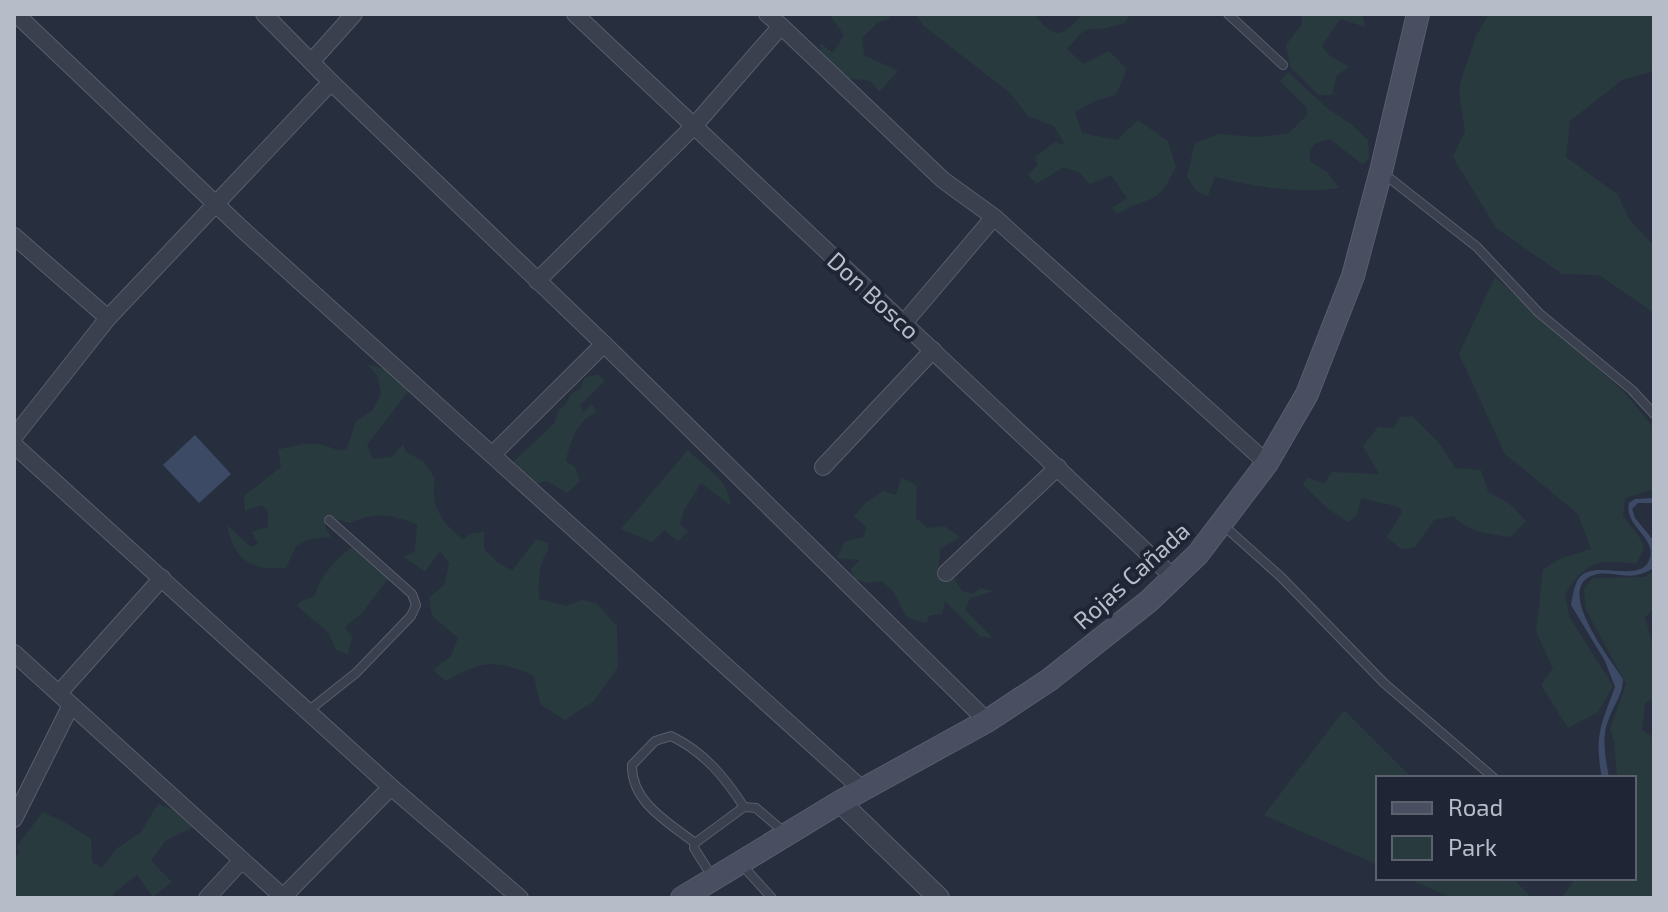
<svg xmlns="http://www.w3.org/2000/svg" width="1668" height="912" font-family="'Exo 2',sans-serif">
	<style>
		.green { fill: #293a3f }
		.water { fill: #3d4a66 }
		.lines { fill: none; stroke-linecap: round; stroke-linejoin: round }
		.service-casing { stroke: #595e6c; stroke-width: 10 }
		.minor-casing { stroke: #595e6c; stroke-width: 18 }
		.tertiary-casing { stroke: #595e6c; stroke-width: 22 }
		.secondary-casing { stroke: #595e6c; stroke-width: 24 }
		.service { stroke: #3b404f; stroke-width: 8 }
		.minor { stroke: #3b404f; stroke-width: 16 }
		.tertiary { stroke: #3b404f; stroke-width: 20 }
		.secondary { stroke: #494f61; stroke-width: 22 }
		.labels { text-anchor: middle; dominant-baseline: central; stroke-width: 8; stroke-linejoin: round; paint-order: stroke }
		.street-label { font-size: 24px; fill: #b7bcc9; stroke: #1f2534 }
	</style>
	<rect width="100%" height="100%" fill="#272e3e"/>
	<g class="green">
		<polygon points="829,14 890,14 889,19 877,23 862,38 864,55 898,71 879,92 871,81 848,78 821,58 820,43 833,53 844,35"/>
		<path d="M915,14h119c20,25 27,25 49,0h47l-5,9 -19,5 -22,2 -17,19 16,15 26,-13 18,18 -11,26 -21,6 -20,11 7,21 35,7 21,-20 30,21 8,26c-20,42 -26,27 -59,47l-5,-6 15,-10 -16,-23 -21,9 -10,-11 -16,-6 -28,17 -8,-10 10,-9 -3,-8 20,-15 10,3 -11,-19 -26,-10 -18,-23 -86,-67z"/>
		<polygon points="1302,14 1362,14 1365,27 1340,19 1322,46 1329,55 1349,67 1337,75 1332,95 1319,95 1290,67 1286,45 1302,24"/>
		<polygon points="1489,14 1654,14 1654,71 1622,80 1570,121 1566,157 1617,194 1630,220 1654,246 1654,313 1599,275 1562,274 1496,228 1453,157 1465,131 1459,92 1461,80 1476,36"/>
		<path d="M1288,72l39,36 24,16 17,16 1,18 -6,7 -33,-26 -14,4 -6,6v12l17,11 12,16c-40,6 -84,-1 -124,-11l-7,19 -13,-6 -8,-14 8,-33 23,-9 39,3 32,-4 18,-18v-7l-27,-27z"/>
		<path d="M1495,277l128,114 31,37v61l-29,9 -2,18 17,22 4,11 -8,15c-40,-5 -48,-4 -71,30l4,22 44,70 -15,26 -30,16 -27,-43 12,-17 -17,-36 7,-63 19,-11 29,-9 -13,-35 -73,-60 -46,-100z"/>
		<path d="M367,364l22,6 19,22 -41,53 6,14 19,-2 11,-13 3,8 17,9 12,17c-5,29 7,44 28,62l7,-6 14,-2v17l13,13 15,9 24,-32 12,4v8c-11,13 -9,33 -9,48l28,7 14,-6 15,3 21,23 1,41 -24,34 -29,19 -25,-16 -6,-28c-37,-17 -53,-16 -88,5l-13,-11 18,-14 7,-18 -26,-22 -3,-18 16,-14 4,-21 -9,-12 -15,21 -21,-15 11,-6 2,-27c-29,-10 -39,-12 -68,-1l-24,-8v12l6,10 -21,2 -14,7 -10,22c-36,3 -52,-9 -59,-43l24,22 7,-3 -6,-12 16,-5v-15l-6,-7 -17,6 -1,-15 37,-29 -3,-18c17,-2 27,-8 44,-4 10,2 15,7 25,4l9,-28 17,-11 8,-17 -3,-16z"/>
		<path d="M598,374l7,7 -25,24 3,8 9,-9 5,8c-21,9 -26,28 -31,49l9,6 5,14 -13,12 -20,-12 -17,4 -21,-13 4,-10 41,-38 4,-13 8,-7 4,-9 11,-7 3,-10z"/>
		<path d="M1412,416l27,27 16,25 26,2 7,22 21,11 17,18 -15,16c-22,-3 -42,-4 -57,-21l-20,4 -19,27 -14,2 -14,-12 15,-25 -3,-5 -38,-9 -4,17 -9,7 -21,-14 -24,-23 4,-8 17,7 8,-12 47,2 -16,-28 15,-19 16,1 6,-11z"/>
		<path d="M688,450c19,21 38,24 43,56l-30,-23 -17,27 -4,14 8,7 -10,10 -14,-11 -12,12 -31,-13z"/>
		<polygon points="901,477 917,486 916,518 927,528 944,526 960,537 940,549 938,573 947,577 950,573 962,591 973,594 980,588 994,591 970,598 965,610 994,639 980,636 945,601 942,614 928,616 927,623 907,618 893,591 882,581 867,583 854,579 851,569 860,560 837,558 845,541 864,537 866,527 854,516 867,502 883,491 896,495"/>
		<path d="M352,547l36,32 -26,34 -17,14 7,10 -4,17 -12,-4 -8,-18 -31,-26 2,-4 16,-6c5,-20 21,-37 37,-49z"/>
		<polygon points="1654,570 1654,608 1645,617 1654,649 1654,698 1645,703 1642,730 1654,738 1654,898 1562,898 1576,878 1634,878 1634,778 1617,778 1614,742 1610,729 1626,684 1586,610 1584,589 1593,578 1645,577"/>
		<polygon points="1344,710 1412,778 1378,778 1378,865 1264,815"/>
		<polygon points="158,804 185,814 198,825 165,841 151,861 172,882 153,897 137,875 114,893 112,898 14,898 14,859 19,853 17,846 43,812 68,824 91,839 92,862 102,868 116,849 141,832"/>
		<polygon points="1407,878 1512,878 1532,898 1452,898"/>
	</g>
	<g class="water">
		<polygon points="195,435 231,474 199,503 163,465"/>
		<path d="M1654,498v5h-16l-6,6 3,9 19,23 -2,28c-26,15 -40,-1 -61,7 -35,15 20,84 32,103 0,16 -10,27 -15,42 -7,17 -2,39 1,57h-7c-8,-42 -1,-53 13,-91l-10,-26 -34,-56c1,-7 3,-17 6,-24 14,-26 64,6 73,-23 6,-21 -26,-32 -21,-55l6,-4z"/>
	</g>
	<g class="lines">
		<defs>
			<g id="service">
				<polyline points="1228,14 1283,65"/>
				<polyline points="1383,173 1477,247 1539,313 1632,390 1654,414"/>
				<polyline points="1223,525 1281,577 1384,683 1494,778"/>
				<polyline points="308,711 356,673 411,616 416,605 412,594 329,520"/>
				<path d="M695,843c-27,-21 -64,-41 -63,-78l23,-24 16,-5c33,16 53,40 73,71"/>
				<polyline points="740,863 772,898"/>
				<polyline points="713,878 694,848 695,843 744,807 756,808 784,832"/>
			</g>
			<g id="minor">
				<polyline points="16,14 242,229 863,790"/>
				<polyline points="264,14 331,82 604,344 987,721"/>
				<polyline points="575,14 1173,577"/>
				<polyline points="767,14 781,26"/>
				<polyline points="312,61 354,14"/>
				<polyline points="14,236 108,318"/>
				<polyline points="537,281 694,126 781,26 943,180 994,217 1267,463"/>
				<polyline points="904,323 994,217"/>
				<polyline points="14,437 108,318 331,82"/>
				<polyline points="14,445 391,787 520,898"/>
				<polyline points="493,454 604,344"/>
				<polyline points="823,467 933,350"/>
				<polyline points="946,573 1058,467"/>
				<polyline points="14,653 284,898"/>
				<polyline points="59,693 162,578"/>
				<polyline points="14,819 71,705"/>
				<polyline points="283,897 391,787"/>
				<polyline points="207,898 242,860"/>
			</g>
			<polyline id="tertiary" points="840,802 939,898"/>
			<polyline id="secondary" points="682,898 840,802 987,721 1049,680 1149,601 1198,554 1267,463 1307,394 1353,276 1381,171 1418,14"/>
		</defs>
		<use href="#service" class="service-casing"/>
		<use href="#minor" class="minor-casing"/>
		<use href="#tertiary" class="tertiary-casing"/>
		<use href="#secondary" class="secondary-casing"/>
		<use href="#service" class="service"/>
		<use href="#minor" class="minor"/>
		<use href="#tertiary" class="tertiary"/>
		<use href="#secondary" class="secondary"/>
	</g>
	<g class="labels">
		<g class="street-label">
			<text transform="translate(874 295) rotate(43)">Don Bosco</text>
			<text transform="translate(1131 575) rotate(-42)">Rojas Cañada</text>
		</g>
	</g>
	<rect width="1668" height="912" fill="none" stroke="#b7bcc9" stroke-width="32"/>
	<rect x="1376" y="776" width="260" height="104" fill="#1f2534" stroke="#5c6170" stroke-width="2"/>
	<rect x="1392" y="802" width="40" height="12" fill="#494f61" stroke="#5c6170" stroke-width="2"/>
	<text x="1448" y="816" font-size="24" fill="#b7bcc9">Road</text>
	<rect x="1392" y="836" width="40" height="24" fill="#293a3f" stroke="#5c6170" stroke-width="2"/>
	<text x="1448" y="856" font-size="24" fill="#b7bcc9">Park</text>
</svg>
